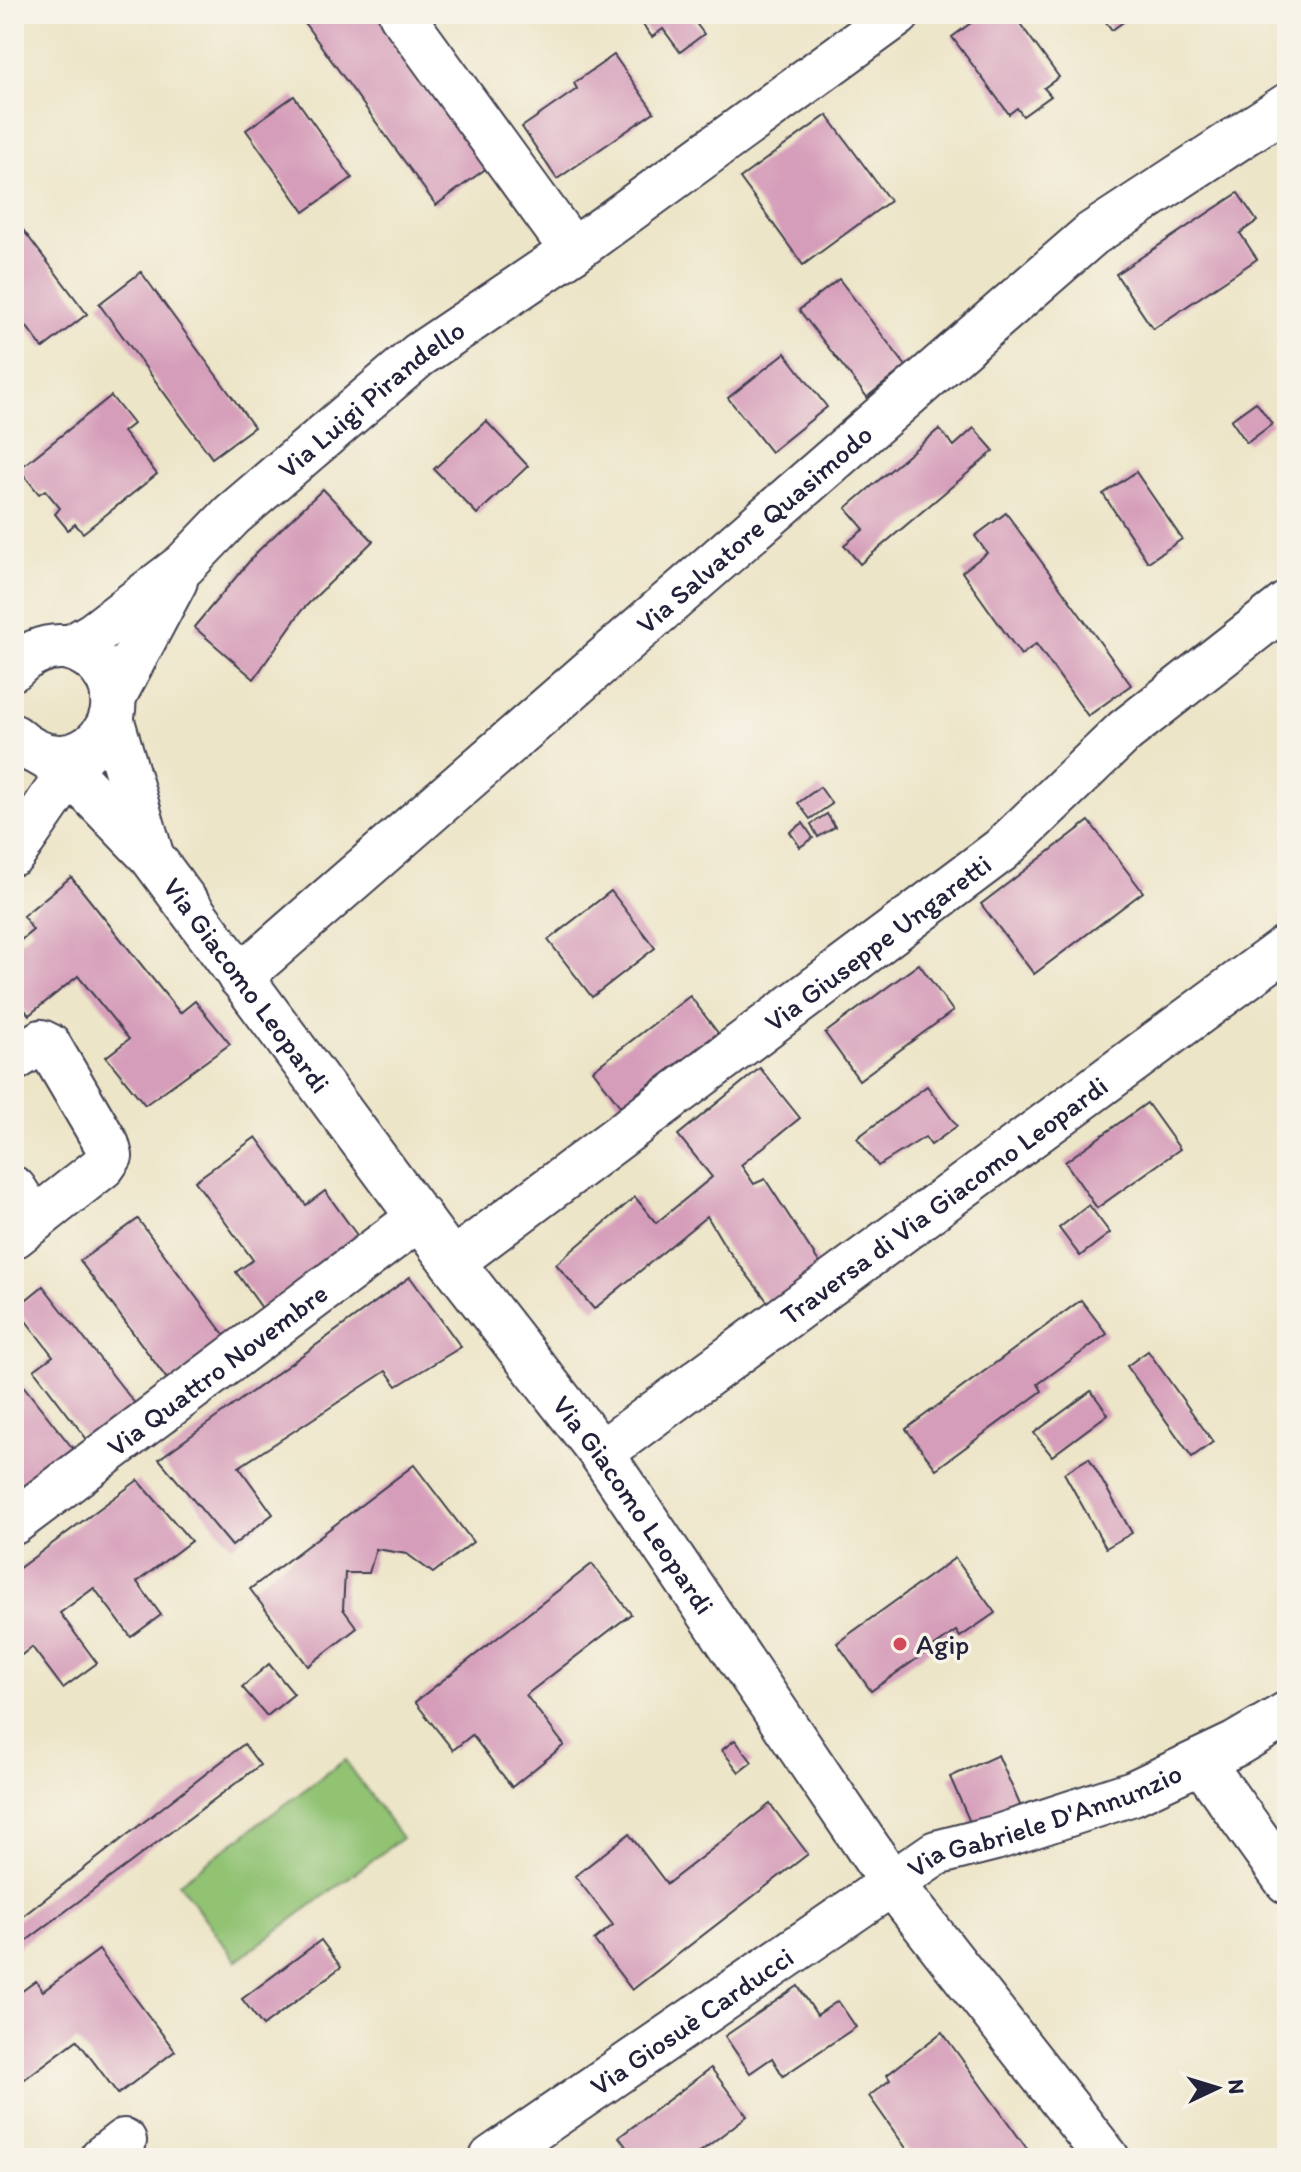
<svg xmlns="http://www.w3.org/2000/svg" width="1301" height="2172" font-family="Itim,sans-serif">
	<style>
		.green { fill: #91c373; stroke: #5a7257; stroke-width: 2 }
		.building { fill: #d59db9 }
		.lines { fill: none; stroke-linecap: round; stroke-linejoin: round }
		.minor-casing { stroke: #403f50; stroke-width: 48 }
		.minor { stroke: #fff; stroke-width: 44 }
		.poi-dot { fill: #d1495b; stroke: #f7f3e8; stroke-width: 3 }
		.labels { text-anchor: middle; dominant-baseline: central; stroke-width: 7; stroke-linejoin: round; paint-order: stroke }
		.street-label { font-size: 28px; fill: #22223b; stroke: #f7f3e8 }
		.poi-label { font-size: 28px; fill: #22223b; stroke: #f7f3e8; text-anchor: start }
	</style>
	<rect width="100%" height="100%" fill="#f7f3e8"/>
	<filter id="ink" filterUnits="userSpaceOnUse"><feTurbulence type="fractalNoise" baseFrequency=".0125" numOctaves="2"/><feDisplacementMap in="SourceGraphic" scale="16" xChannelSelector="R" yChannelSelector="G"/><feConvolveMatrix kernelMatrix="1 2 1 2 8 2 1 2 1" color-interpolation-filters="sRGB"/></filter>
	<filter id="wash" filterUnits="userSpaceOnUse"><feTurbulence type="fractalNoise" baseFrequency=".006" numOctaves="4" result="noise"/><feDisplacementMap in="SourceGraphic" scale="32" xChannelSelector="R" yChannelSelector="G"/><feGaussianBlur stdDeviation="1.8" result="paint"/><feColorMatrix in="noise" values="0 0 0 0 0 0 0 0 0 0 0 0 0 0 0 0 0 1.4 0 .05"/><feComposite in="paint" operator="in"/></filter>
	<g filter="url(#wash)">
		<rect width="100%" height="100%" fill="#ede5c8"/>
		<polygon class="green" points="345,1760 402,1838 236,1961 179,1883"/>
		<g id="blocks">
			<g class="building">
				<polygon points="298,14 387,14 495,162 436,205"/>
				<polygon points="635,14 689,14 704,34 680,52 663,29 652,37"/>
				<polygon points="983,14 1013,14 1059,77 1044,88 1051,96 1023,116 1017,108 1009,114 952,37"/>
				<polygon points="1100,14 1134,14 1112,30"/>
				<polygon points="614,55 654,112 557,179 522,127 577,89 574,83"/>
				<polygon points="294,96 352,178 304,212 246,130"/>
				<polygon points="827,115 890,201 803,265 740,178"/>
				<polygon points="1238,193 1257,221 1240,233 1257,259 1153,329 1116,274"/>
				<polygon points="14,218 87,314 43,348 14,310"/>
				<polygon points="141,272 254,427 212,458 99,304"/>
				<polygon points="839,279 906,366 867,397 799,310"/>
				<polygon points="785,353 827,407 771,452 728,398"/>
				<polygon points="111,396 133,424 123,432 157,474 83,533 75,524 68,530 55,514 60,508 45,490 39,494 19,469"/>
				<polygon points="1256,402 1272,424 1247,443 1231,420"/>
				<polygon points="486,421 528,466 477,514 434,469"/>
				<polygon points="974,428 994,451 860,564 844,545 864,529 846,508 939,429 954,446"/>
				<polygon points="1136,472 1182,539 1148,562 1103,494"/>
				<polygon points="323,489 373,541 302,610 254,679 194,627 258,551"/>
				<polygon points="1006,513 1131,685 1088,716 1036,644 1021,655 962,572 987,553 975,536"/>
				<polygon points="820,787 832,804 810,819 798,803"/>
				<polygon points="827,814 835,827 818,837 811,824"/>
				<polygon points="1089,821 1143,892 1034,974 981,904"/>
				<polygon points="803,823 813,838 800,847 790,832"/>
				<polygon points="71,877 180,1013 195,1001 230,1044 145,1105 106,1057 129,1039 78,976 29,1015 14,997 14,946 33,930 23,916"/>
				<polygon points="611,891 655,948 592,997 548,940"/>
				<polygon points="919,964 953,1011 859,1080 825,1033"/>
				<polygon points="690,996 718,1033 620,1106 593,1070"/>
				<polygon points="760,1068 800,1118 741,1165 754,1184 765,1179 826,1273 774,1310 725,1246 707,1216 594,1309 556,1264 635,1197 656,1223 712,1177 678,1135"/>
				<polygon points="927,1086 957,1126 931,1145 925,1137 878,1166 857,1138"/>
				<polygon points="1147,1103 1180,1149 1097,1208 1065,1162"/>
				<polygon points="256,1137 306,1205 325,1191 359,1238 262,1308 236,1272 253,1260 195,1181"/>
				<polygon points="1089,1205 1110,1233 1080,1256 1059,1228"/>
				<polygon points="138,1219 228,1340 170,1383 80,1261"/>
				<polygon points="410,1277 461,1347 397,1386 386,1371 239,1467 273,1514 232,1546 159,1459"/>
				<polygon points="43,1286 136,1405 89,1442 34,1370 53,1356 16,1308"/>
				<polygon points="1081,1300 1107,1334 1038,1384 1042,1391 936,1469 906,1429"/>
				<polygon points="1148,1351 1213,1442 1192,1457 1127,1366"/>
				<polygon points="14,1374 74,1450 14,1495"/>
				<polygon points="1091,1391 1108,1414 1052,1456 1034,1433"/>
				<polygon points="1089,1458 1132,1533 1106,1548 1064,1473"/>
				<polygon points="414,1465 473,1542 433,1573 407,1554 376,1549 369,1573 345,1573 343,1609 357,1628 308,1666 250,1589"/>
				<polygon points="138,1480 191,1541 137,1582 161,1615 131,1637 94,1588 60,1613 97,1663 63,1688 32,1647 14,1661 14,1572"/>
				<polygon points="955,1558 995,1613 960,1637 956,1631 871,1691 837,1643"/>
				<polygon points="592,1564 631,1614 526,1695 564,1745 512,1787 472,1735 453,1750 415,1702"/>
				<polygon points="269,1664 294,1694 267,1716 242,1687"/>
				<polygon points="735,1740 752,1762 739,1772 722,1750"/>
				<polygon points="244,1744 260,1765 14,1950 14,1923"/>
				<polygon points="998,1755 1021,1807 973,1829 950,1777"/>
				<polygon points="770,1804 808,1854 632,1990 594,1940 613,1925 575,1876 629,1834 667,1884"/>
				<polygon points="321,1940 341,1967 263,2026 242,1999"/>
				<polygon points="99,1950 175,2051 118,2094 77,2040 14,2087 14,1997 36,1981 43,1991"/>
				<polygon points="798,1986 817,2015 838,2001 856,2027 783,2076 772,2058 750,2073 725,2036"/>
				<polygon points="942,2032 1028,2150 1018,2158 913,2158 869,2096 890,2080 887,2075"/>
				<polygon points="711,2068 747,2116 692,2158 635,2158 619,2137"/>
			</g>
		</g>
	</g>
	<g filter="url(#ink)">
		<use href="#blocks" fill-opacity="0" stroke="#403f50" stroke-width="2"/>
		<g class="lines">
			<defs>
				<g id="minor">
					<polyline points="401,14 573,251"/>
					<path id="s1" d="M70,648l24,-14 90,-69 48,-50 187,-160 154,-104 325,-237"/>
					<path d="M14,668c13,-14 30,-22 50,-21 10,1 20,6 28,12 58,49 -13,138 -78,78"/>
					<polyline points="113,698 175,581"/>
					<polyline points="111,718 150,851"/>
					<path id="s2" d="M44,756l27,17 81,84 300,405 149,191 290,429 216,276"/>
					<polyline points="14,853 84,751"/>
					<path id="s3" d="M240,977l852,-743 195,-128"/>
					<polyline points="14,1059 41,1042 49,1046 107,1145 110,1156 103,1166 14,1236"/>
					<polyline points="14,1189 34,1220"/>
					<path id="s4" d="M452,1262l549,-412 124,-119 162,-127"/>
					<path id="s5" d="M601,1453l686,-506"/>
					<path id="s6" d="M14,1522l406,-305"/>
					<polyline points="1201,1761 1287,1881"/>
					<polyline points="102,2158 124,2141"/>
					<path id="s7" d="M492,2158l444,-305 59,-15 138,-45 103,-49 51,-30"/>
				</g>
			</defs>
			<use href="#minor" class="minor-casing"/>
			<use href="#minor" class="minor"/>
		</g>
	</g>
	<circle class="poi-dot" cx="900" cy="1644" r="8"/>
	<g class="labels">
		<g class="street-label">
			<text stroke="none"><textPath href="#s1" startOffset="392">Via Luigi Pirandello</textPath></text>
			<text stroke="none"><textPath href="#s3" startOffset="682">Via Salvatore Quasimodo</textPath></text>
			<text stroke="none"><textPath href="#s4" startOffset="532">Via Giuseppe Ungaretti</textPath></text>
			<text stroke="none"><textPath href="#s2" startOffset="308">Via Giacomo Leopardi</textPath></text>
			<text stroke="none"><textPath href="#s5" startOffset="426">Traversa di Via Giacomo Leopardi</textPath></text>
			<text stroke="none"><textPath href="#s6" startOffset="254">Via Quattro Novembre</textPath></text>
			<text stroke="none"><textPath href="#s2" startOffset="956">Via Giacomo Leopardi</textPath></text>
			<text stroke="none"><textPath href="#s7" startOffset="652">Via Gabriele D'Annunzio</textPath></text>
			<text stroke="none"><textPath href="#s7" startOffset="242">Via Giosuè Carducci</textPath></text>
		</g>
		<g class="poi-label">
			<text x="916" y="1644">Agip</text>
		</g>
	</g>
	<rect width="1301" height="2172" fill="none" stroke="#f7f3e8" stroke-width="48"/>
	<g transform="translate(1217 2088) rotate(86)" stroke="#f7f3e8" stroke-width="6" paint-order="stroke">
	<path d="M0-6L14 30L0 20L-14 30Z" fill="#22223b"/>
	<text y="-12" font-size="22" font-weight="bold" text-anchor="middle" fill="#22223b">N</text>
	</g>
</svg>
